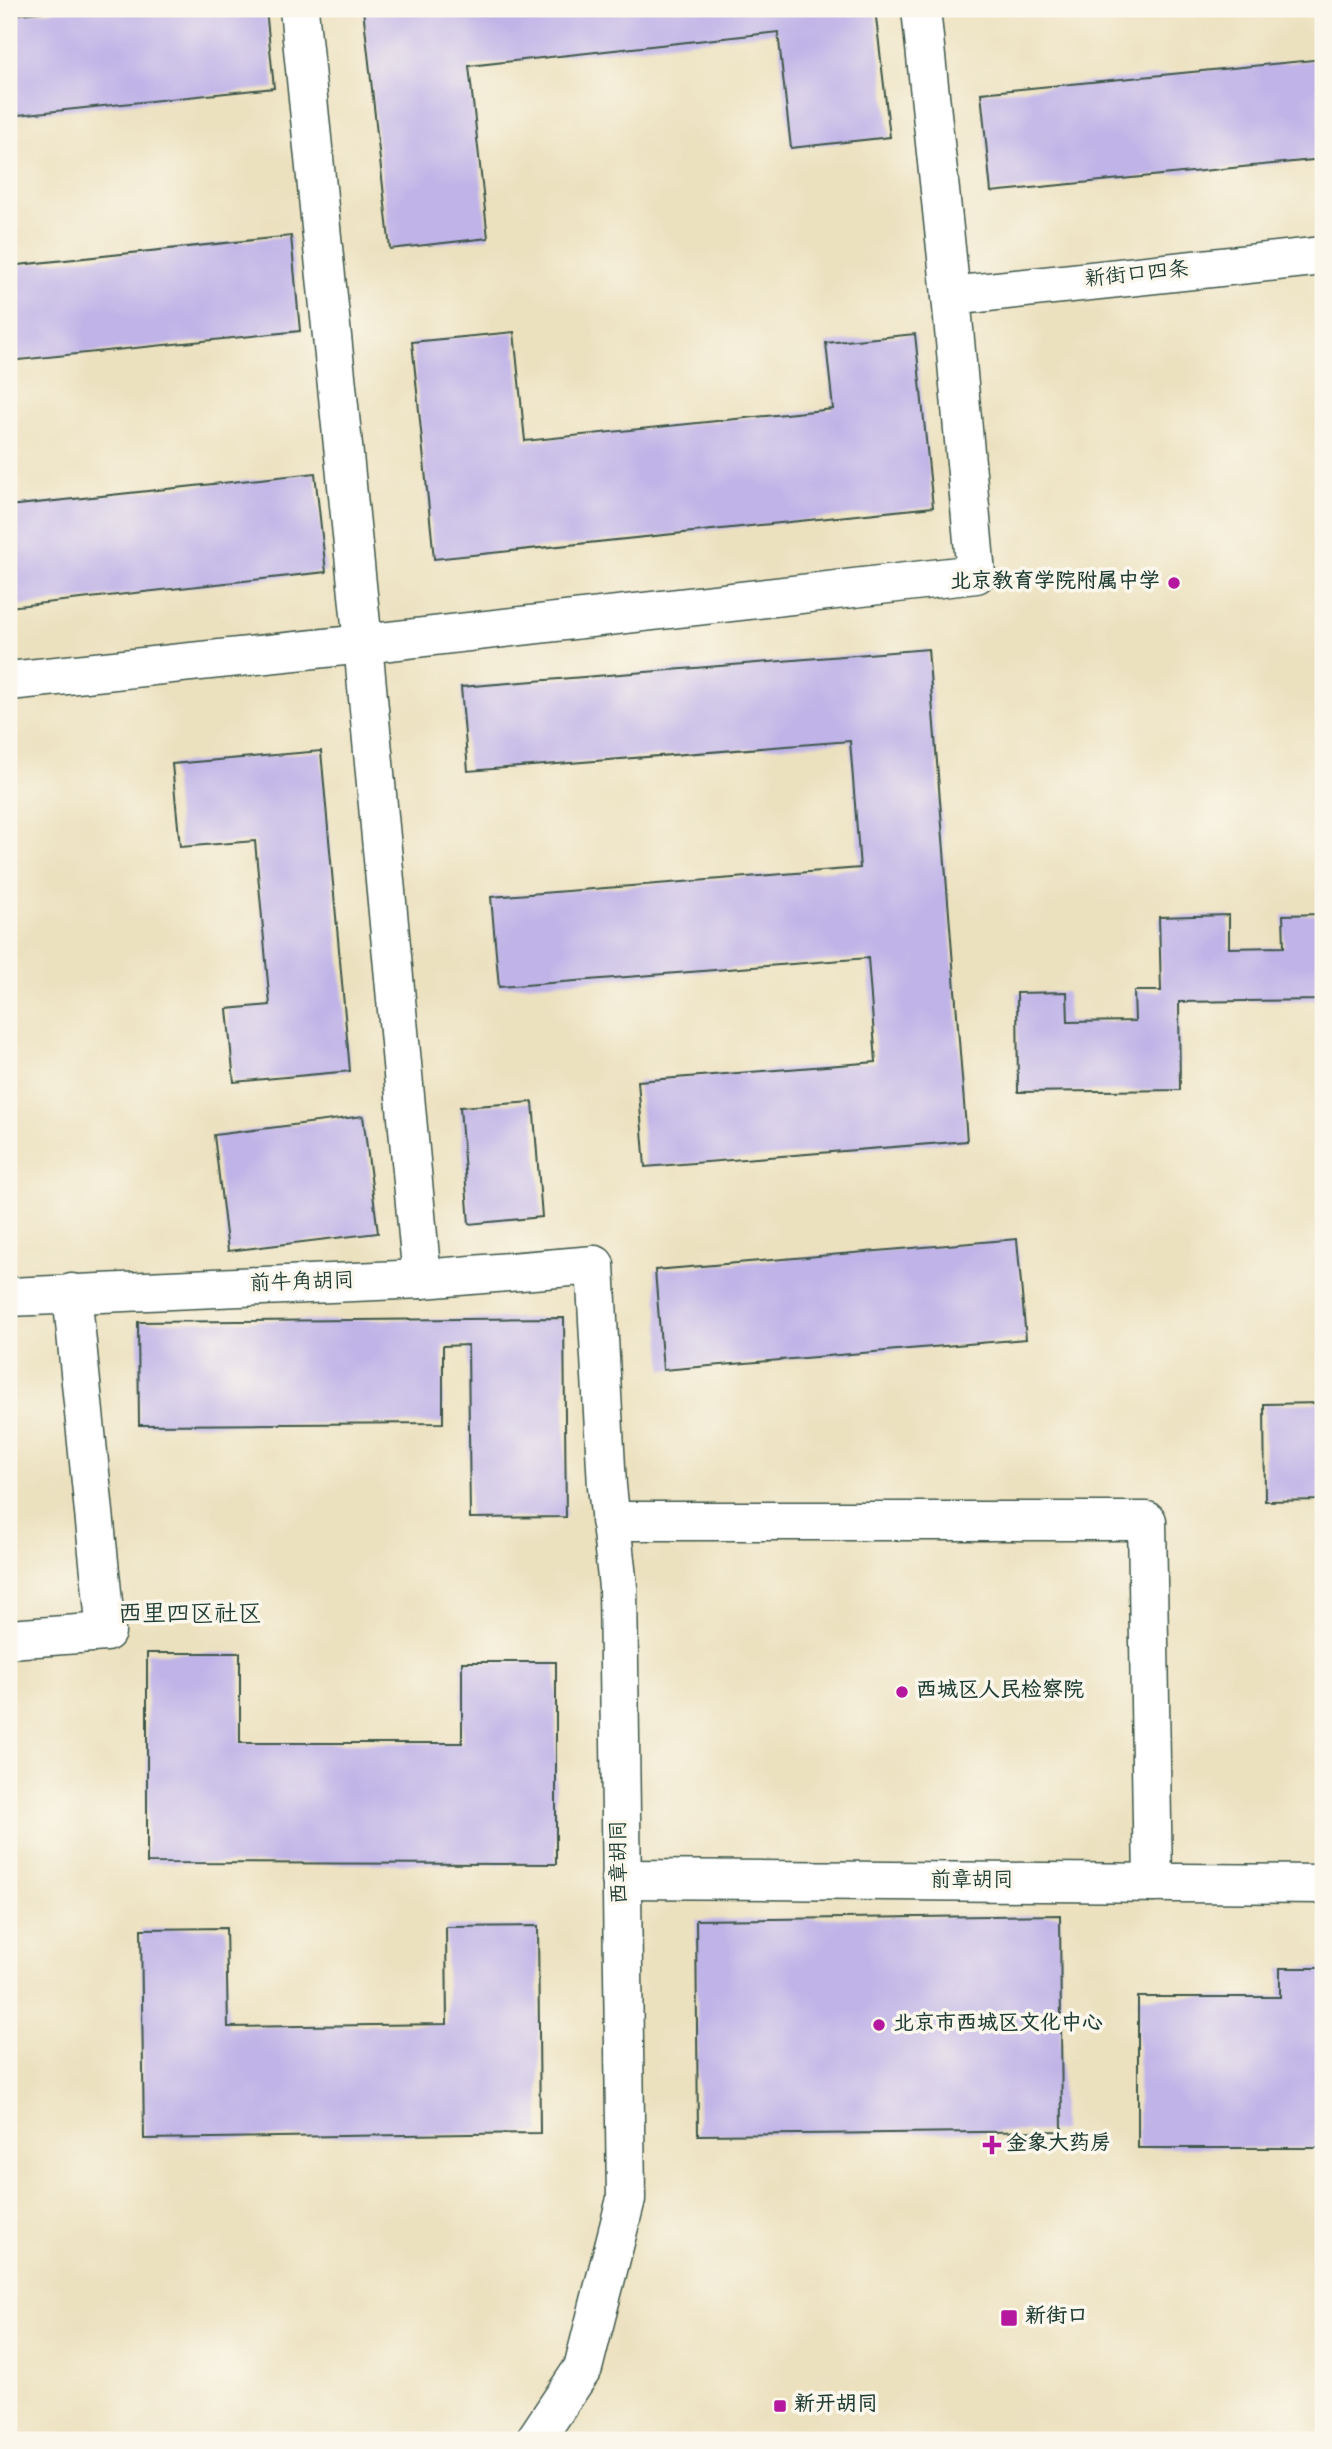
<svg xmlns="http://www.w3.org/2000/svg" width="1332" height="2449" font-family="Dekko,'LXGW WenKai TC',sans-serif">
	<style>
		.building { fill: #bfb3e7 }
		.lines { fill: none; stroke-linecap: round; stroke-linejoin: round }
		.minor-casing { stroke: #3e5649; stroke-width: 41 }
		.minor { stroke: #fff; stroke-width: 38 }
		.poi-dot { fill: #b5179e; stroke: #fbf7ec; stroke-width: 2.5 }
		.labels { text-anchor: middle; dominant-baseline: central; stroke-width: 7; stroke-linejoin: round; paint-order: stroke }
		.street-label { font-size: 21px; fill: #1f3d34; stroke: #fbf7ec }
		.poi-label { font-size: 21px; font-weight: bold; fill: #1f3d34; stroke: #fbf7ec; text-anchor: start }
		.quarter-label { font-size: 24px; fill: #1f3d34; stroke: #fbf7ec }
	</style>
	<rect width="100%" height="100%" fill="#fbf7ec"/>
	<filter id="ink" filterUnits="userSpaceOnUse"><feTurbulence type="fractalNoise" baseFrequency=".0143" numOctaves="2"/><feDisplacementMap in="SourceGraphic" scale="14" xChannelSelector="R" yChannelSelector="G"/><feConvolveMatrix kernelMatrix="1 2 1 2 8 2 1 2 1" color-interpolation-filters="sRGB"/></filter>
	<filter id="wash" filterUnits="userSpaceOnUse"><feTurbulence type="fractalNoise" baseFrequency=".00686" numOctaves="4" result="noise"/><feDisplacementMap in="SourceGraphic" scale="28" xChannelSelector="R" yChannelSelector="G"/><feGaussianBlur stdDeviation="1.57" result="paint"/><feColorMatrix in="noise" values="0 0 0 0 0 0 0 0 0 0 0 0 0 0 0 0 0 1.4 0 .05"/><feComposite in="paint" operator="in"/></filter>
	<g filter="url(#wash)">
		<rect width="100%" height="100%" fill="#ece1bf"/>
		<g id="blocks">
			<g class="building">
				<polygon points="70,9 266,9 274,88 9,116 9,15"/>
				<polygon points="363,9 875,9 890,137 791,148 778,32 469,66 488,238 390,249"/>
				<polygon points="1323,59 1323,159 991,192 981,93"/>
				<polygon points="291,236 300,331 9,361 9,266"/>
				<polygon points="514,332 525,441 833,409 826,343 915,334 933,507 434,559 412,342"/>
				<polygon points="315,473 326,572 9,607 9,506"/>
				<polygon points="928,649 967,1141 645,1167 638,1081 876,1062 868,958 499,987 491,897 860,868 850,741 468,771 461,687"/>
				<polygon points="321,751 350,1071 234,1082 227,1009 270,1005 255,841 180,847 172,764"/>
				<polygon points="1323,914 1323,1000 1179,1002 1180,1090 1018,1092 1017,993 1067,992 1068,1022 1135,1021 1134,991 1161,991 1159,917 1229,915 1229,948 1284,947 1283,915"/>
				<polygon points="533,1102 542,1217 469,1224 460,1107"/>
				<polygon points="363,1116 378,1233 228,1251 214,1135"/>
				<polygon points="1017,1239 1026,1339 663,1370 655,1270"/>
				<polygon points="564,1318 566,1517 470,1518 468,1345 443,1346 443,1423 139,1425 138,1322"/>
				<polygon points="1323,1403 1323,1500 1265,1501 1264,1404"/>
				<polygon points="147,1653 240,1653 240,1743 462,1743 462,1662 556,1662 556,1864 147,1863"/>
				<polygon points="1060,1915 1062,2131 698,2135 696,1920"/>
				<polygon points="538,1926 540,2133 144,2139 141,1929 226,1928 228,2027 447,2024 446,1927"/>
				<polygon points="1280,1968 1323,1968 1323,2148 1138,2148 1138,1997 1280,1997"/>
			</g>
		</g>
	</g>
	<g filter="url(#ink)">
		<use href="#blocks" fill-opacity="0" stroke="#3e5649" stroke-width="2"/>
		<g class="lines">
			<defs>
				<g id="minor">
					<polyline points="299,9 363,644 422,1279"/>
					<polyline points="951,296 1323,256"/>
					<polyline points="9,681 363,644 976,574 951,296 921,9"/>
					<polyline points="9,1297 422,1279 595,1265 607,1486 618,1587 626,2199 583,2368 535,2440"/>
					<polyline points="610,1521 1147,1521 1153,1883"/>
					<polyline points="9,1639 106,1632 72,1293"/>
					<polyline points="621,1879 1323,1884"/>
				</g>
			</defs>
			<use href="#minor" class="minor-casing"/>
			<use href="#minor" class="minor"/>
		</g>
	</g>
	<g class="poi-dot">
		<circle cx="1174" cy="583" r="7"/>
		<circle cx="902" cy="1692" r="7"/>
		<circle cx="879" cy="2025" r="7"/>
		<path d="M988.5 2134.5h7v7h7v7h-7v7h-7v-7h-7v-7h7z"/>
		<rect x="1000" y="2309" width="18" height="18" rx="3.5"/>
		<rect x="773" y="2399" width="14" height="14" rx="3.5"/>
	</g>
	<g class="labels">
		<g class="street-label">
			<text transform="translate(1137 276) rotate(-6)">新街口四条</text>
			<text transform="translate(302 1284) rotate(-2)">前牛角胡同</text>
			<text transform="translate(621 1862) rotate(-91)">西章胡同</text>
			<text x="972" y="1882">前章胡同</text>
		</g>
		<g class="poi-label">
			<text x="1160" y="583" text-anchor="end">北京教育学院附属中学</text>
			<text x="916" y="1692">西城区人民检察院</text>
			<text x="893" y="2025">北京市西城区文化中心</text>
			<text x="1006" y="2145">金象大药房</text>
			<text x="1025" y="2318">新街口</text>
			<text x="794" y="2406">新开胡同</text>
		</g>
		<g class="quarter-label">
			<text x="190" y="1616">西里四区社区</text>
		</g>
	</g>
	<rect width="1332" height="2449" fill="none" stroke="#fbf7ec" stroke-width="35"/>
</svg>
